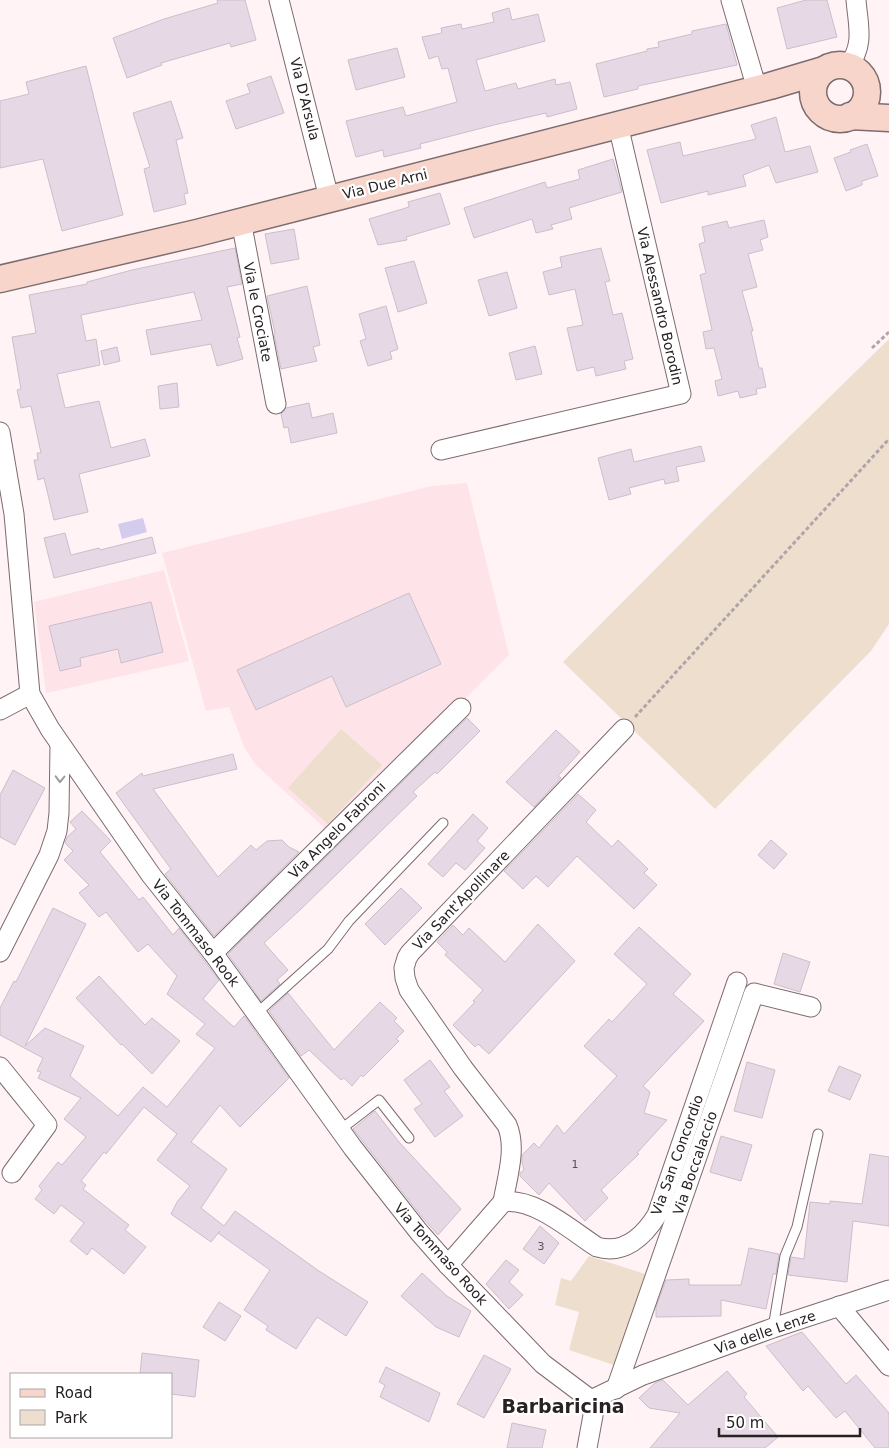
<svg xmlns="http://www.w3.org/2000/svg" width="889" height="1448" font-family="'DejaVu Sans',sans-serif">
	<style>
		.built { fill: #fee3e9 }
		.green { fill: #eedecd }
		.water { fill: #d4cced }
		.building { fill: #e6d9e5; stroke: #cbbfca }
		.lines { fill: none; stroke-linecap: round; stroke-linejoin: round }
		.lane-casing { stroke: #7c6c6f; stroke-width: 11 }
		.street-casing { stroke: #7c6c6f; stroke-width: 21 }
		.secondary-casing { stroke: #7c6c6f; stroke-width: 29 }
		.path { stroke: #afa5a8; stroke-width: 3; stroke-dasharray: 4 2.5; stroke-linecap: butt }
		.lane { stroke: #fff; stroke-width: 9 }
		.street { stroke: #fff; stroke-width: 19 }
		.secondary { stroke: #f8d5ca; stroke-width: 26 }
		.oneway { stroke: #9e9c9c }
		.labels { text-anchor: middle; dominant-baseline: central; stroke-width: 4.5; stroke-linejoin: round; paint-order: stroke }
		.number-label { font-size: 11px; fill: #585054 }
		.street-label { font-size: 14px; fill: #282223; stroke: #fff }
		.district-label { font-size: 19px; font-weight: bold; fill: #282223; stroke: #fff }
	</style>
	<rect width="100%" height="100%" fill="#fff3f6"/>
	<g class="built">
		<polygon points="467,483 509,655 330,833 255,764 244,747 229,707 206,711 162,553 432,486"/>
		<polygon points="164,570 189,661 46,693 34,602"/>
	</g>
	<g class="green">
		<polygon points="889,339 889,624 871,651 715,809 563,662 709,515"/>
		<polygon points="341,729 382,765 328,824 288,788"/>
		<polygon points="589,1256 645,1274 614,1365 569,1350 579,1312 555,1305 561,1278 571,1281"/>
	</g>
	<polygon class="water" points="143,518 147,532 122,539 118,524"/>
	<g class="building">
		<polygon points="217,0 245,0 256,40 231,47 230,43 161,63 162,65 127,78 113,38 164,19 218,3"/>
		<polygon points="806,0 827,0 837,37 787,49 777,8"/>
		<polygon points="509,8 512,20 538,14 545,41 476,60 485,91 516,83 518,89 555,79 556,85 570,82 577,109 547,117 546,113 494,125 420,144 421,148 384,157 383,150 356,157 346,121 403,107 406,116 457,102 448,68 442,69 438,56 429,59 422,37 442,33 441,28 461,24 462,29 494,22 492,13"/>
		<polygon points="726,24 737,65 638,86 638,89 604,97 596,64 647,51 647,49 659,47 658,42 692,34 692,31"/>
		<polygon points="397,48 405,77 356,90 348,60"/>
		<polygon points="86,66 123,215 62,231 43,159 0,168 0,101 29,94 26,82"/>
		<polygon points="271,76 284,113 236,129 226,101 250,93 247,84"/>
		<polygon points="171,101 183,138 176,140 188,193 184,194 186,204 154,212 144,169 150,167 133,113"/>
		<polygon points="776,117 785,152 810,146 818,172 776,183 769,165 743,175 746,186 708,195 708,191 661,203 647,150 680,142 683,156 756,139 751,125"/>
		<polygon points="867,144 878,176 862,181 862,185 846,191 834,158 851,152 850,150"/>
		<polygon points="613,159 622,192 569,208 572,219 551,225 553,229 536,233 532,219 474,238 464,208 545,182 547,188 580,179 578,170"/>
		<polygon points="440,193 450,224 406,237 407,240 378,245 369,219 409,207 408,202"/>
		<polygon points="764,220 768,237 760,240 763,250 748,254 757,287 742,291 753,331 751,331 759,368 762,368 766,387 756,389 757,394 740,398 738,391 718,396 715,381 722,379 714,348 706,349 703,332 712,330 700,275 706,273 699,244 705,242 702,227 727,221 729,228"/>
		<polygon points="294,229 299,259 271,264 265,234"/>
		<polygon points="235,248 242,284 227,287 240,337 237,338 243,359 217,366 211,344 151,355 146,330 202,320 194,292 81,315 86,341 96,339 100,365 57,374 65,408 99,401 111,448 145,439 150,456 79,474 88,512 54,520 44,478 38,480 34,460 38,460 37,453 41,453 31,406 21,408 17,390 21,389 12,337 36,333 29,295 87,284 87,282 132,270"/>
		<polygon points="601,248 610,281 605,282 613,315 622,313 633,359 624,361 626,369 596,376 594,367 577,371 567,328 583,325 575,289 549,295 543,272 562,267 560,257"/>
		<polygon points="414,261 427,303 398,312 385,268"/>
		<polygon points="507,272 517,308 489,316 478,280"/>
		<polygon points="307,286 320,345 313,347 317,361 281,369 274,334 275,333 267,296"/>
		<polygon points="386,306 398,349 390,352 392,359 368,366 360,341 366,339 359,314"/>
		<polygon points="535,346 542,374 516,380 509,353"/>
		<polygon points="117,347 120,361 104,365 101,351"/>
		<polygon points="177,383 179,407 160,409 158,386"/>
		<polygon points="309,403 312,418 333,413 337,433 291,443 288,427 284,428 281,414 286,408"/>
		<polygon points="701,446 705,461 676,467 679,481 665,484 664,479 629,488 631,494 609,500 598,458 631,449 634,462"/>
		<polygon points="65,533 71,555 99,548 100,550 152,537 156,553 54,578 44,538"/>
		<polygon points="409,593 441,664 346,707 332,676 256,710 237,670"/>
		<polygon points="151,602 163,652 121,663 118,649 80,658 81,666 60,671 49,626"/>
		<polygon points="467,718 480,731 437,774 435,772 413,792 417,796 301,909 264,943 288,970 277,980 280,984 261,1001 228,954"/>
		<polygon points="556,730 580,752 558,776 561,778 534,807 506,782"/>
		<polygon points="233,754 237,769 153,789 218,877 251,845 256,850 267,841 282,840 289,847 299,852 214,936 165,874 171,869 116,793 142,773 143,776"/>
		<polygon points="13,770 45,788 15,845 0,837 0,795"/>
		<polygon points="578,794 596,810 586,822 612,847 618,840 648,869 644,873 657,885 634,909 577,856 548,887 536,876 523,889 504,871"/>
		<polygon points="82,811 111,841 100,852 139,900 143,897 173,935 179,928 219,980 203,999 234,1027 244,1016 289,1078 240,1127 220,1105 191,1142 227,1169 201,1208 224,1226 235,1211 319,1271 368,1302 346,1336 317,1317 296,1349 266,1330 268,1326 244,1310 270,1270 218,1233 220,1231 211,1242 171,1214 177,1202 190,1186 157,1160 177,1134 144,1107 106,1154 104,1152 81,1181 86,1185 83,1189 129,1225 125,1230 146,1247 124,1274 92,1248 87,1255 70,1241 84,1223 61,1205 54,1214 35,1199 42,1190 39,1186 58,1162 62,1165 86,1137 64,1119 81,1098 38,1078 41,1072 37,1071 43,1058 0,1035 0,1008 14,981 16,982 53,908 86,924 25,1046 45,1028 84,1046 70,1076 118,1116 143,1087 167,1107 215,1048 196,1034 205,1024 167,994 177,976 148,944 138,952 106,912 99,917 79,893 89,885 64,860 73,851 65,843 67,837 76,829 70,822"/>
		<polygon points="473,814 488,828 477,841 485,848 465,870 456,863 443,877 428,864"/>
		<polygon points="771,840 787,854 774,869 758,855"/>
		<polygon points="401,888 422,908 385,945 365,924"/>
		<polygon points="538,924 575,961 489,1054 478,1044 475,1047 453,1025 475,1002 473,1001 483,990 445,955 447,952 437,942 453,925 463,935 469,928 505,962"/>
		<polygon points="639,927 691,974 673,994 704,1021 643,1086 650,1092 644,1113 667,1120 637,1153 639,1154 601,1190 608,1198 585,1221 549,1183 539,1195 520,1176 520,1173 524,1170 522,1163 522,1155 534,1143 539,1148 557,1125 564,1134 617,1076 584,1046 609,1019 612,1022 647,984 614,954"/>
		<polygon points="783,953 810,962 800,992 774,984"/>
		<polygon points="99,976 145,1025 152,1018 180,1041 152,1074 122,1044 121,1045 76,998"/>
		<polygon points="288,993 334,1050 380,1002 397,1018 394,1021 404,1031 396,1039 399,1041 363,1077 361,1075 352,1086 344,1078 341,1080 309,1050 301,1056 269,1011"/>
		<polygon points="430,1060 450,1087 444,1091 463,1116 435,1137 414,1109 422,1104 404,1080"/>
		<polygon points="747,1062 775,1070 762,1118 734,1111"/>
		<polygon points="839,1066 861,1075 850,1100 828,1091"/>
		<polygon points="375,1111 399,1142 461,1209 438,1235 422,1217 353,1129"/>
		<polygon points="721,1136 752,1145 741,1181 710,1172"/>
		<polygon points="870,1154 889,1157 889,1226 853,1221 847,1282 788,1275 791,1257 804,1259 810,1202 830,1204 830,1201 862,1204"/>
		<polygon points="540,1226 559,1243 544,1264 523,1249"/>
		<polygon points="749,1248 779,1254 776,1274 773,1274 766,1309 721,1300 721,1316 656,1317 656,1307 666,1280 689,1279 689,1285 741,1285"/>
		<polygon points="506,1260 519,1270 509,1282 523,1295 509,1309 486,1284"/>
		<polygon points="422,1273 447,1296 471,1311 459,1337 436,1327 401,1296"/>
		<polygon points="219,1302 241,1316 225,1341 203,1327"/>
		<polygon points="802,1332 846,1384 856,1375 889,1413 889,1448 875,1448 845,1411 836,1418 808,1386 803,1391 766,1346"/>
		<polygon points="142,1353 199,1360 195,1397 171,1394 171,1374 140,1374"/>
		<polygon points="484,1355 511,1369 484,1418 457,1404"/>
		<polygon points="386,1367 440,1393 429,1422 380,1397 385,1385 379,1382"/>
		<polygon points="727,1371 747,1394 744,1397 778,1437 765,1448 650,1448 680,1413 649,1408 639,1398 655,1383 663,1380 688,1405"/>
		<polygon points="512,1423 546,1430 542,1448 507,1448"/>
	</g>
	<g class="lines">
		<defs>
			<g id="lane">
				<polyline points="257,1013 328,949 349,921 443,823"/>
				<polyline points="340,1130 379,1100 409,1138"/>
				<polyline points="773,1328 785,1256 797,1227 818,1134"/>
			</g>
			<g id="street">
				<polyline points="279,0 329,198"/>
				<polyline points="731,0 757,89"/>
				<path d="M848,66c17,-21 10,-41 8,-66"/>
				<polyline points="241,221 276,404"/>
				<polyline points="0,432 14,514 30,694 50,729 151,875 213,953 353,1148 419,1232 448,1265 543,1364 591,1400"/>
				<polyline points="441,450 681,394 618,125"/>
				<polyline points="0,710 30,694"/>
				<polyline points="0,952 49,855 57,831 59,813 60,745"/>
				<polyline points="213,953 461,708"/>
				<polyline points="0,1067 47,1125 12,1173"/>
				<path d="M503,1202c4,-24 14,-54 4,-77l-44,-57 -54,-78 -4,-12 -1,-10 3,-10 3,-5 214,-224"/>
				<path d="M503,1202c31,-5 69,29 94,45 27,8 47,-11 60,-32l80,-233"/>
				<polyline points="448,1265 503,1202"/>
				<polyline points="839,1306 889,1366"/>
				<polyline points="616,1389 754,993 811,1007"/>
				<polyline points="587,1448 594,1410 591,1400 643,1375 682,1361 773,1328 889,1290"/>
			</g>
			<g id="secondary">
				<circle cx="840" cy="92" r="27"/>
				<polyline points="850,116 889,118"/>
				<polyline points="0,279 197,233 770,86 824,70"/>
			</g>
		</defs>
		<use href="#lane" class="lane-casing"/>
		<use href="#street" class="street-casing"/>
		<use href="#secondary" class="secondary-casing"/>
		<g class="path">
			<polyline points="872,348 889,332"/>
			<polyline points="635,717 889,439"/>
		</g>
		<use href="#lane" class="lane"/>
		<use href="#street" class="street"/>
		<use href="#secondary" class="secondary"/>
	</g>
	<defs><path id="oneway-chevron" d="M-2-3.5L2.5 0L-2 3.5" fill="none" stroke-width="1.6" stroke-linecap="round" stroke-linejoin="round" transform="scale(1.25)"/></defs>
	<use class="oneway" href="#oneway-chevron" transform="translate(60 779) rotate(91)"/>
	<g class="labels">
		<g class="number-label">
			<text x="575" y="1164">1</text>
			<text x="541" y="1246">3</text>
		</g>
		<g class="street-label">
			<text transform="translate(305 99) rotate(76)">Via D'Arsula</text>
			<text transform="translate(385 184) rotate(-14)">Via Due Arni</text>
			<text transform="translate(660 306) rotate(77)">Via Alessandro Borodin</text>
			<text transform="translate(258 312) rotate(79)">Via le Crociate</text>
			<text transform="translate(337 830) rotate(-45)">Via Angelo Fabroni</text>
			<text transform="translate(461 900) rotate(-46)">Via Sant'Apollinare</text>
			<text transform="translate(196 933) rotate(52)">Via Tommaso Rook</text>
			<text transform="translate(677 1155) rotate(-70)">Via San Concordio</text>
			<text transform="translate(695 1163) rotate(-71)">Via Boccalaccio</text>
			<text transform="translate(441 1254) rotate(48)">Via Tommaso Rook</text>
			<text transform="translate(765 1332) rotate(-19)">Via delle Lenze</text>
		</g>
		<g class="district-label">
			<text x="563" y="1406">Barbaricina</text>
		</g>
	</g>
	<rect x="10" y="1373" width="162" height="65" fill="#ffffff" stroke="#a9a7a7"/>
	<rect x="20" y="1389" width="25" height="8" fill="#f8d5ca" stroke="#a9a7a7"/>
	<text x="55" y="1398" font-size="15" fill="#282223">Road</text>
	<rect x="20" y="1410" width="25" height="15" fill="#eedecd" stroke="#a9a7a7"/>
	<text x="55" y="1423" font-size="15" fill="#282223">Park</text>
	<path d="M719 1428v8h141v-8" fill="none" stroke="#282223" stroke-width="2.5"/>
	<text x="726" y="1428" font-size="15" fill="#282223" stroke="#ffffff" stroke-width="4" paint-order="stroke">50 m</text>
</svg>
